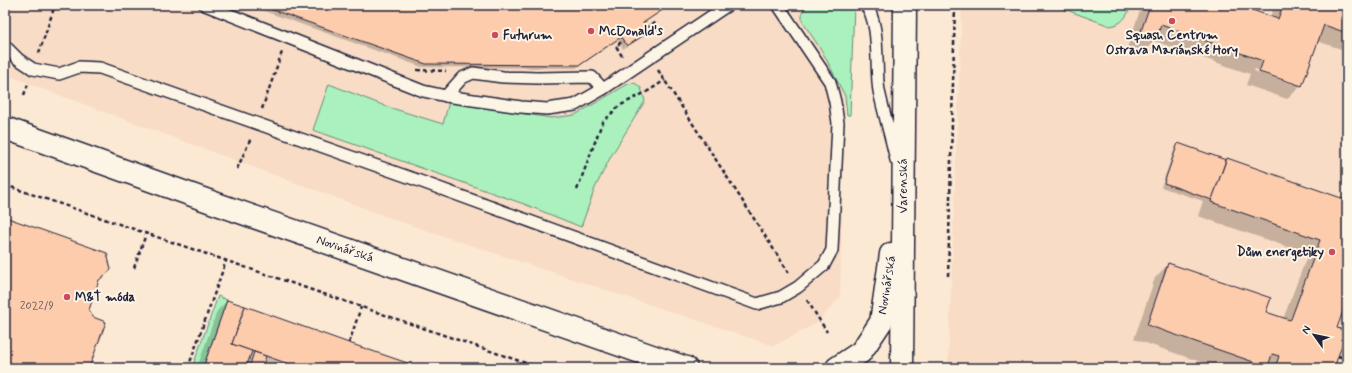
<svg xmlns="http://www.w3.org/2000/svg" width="1352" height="373" font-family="Mynerve,sans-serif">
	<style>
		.built { fill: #f8dcc5 }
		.green { fill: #abf1bd; stroke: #668a7c }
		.shadow { fill: #0003; fill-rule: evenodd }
		.building { fill: #fdccac; stroke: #22223b }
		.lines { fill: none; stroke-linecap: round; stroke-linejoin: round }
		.lane-casing { stroke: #22223b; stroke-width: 14 }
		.secondary-casing { stroke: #22223b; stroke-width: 25 }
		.path { stroke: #22223b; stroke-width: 2.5; stroke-dasharray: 4 3; stroke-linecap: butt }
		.lane { stroke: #fcf5e5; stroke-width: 11 }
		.secondary { stroke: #fcf5e5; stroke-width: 22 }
		.poi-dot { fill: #d1495b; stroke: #fcf5e5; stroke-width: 1.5 }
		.labels { text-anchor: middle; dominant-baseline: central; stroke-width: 4; stroke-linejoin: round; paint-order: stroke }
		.number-label { font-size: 11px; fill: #594c57 }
		.poi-label { font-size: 13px; font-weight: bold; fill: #22223b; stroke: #fcf5e5; text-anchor: start }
		.street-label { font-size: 13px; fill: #22223b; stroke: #fcf5e5 }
	</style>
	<rect width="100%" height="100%" fill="#fce9d4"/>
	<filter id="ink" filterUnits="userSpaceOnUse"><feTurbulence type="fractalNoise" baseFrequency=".025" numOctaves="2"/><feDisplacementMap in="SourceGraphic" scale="8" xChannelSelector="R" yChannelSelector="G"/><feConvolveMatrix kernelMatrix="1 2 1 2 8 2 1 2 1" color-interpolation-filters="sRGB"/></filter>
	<g filter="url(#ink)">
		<g class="built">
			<polygon points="5,5 847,5 840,298 815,324 774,346 404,223 40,88 13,77 5,68"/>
			<polygon points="962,5 1347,5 1347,368 949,368 948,365"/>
		</g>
		<g class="green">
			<polygon points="808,5 854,5 850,115 847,115 845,96 822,51 802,21 802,12"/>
			<path d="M1053,5h78c-4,11 -8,19 -21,21z"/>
			<polygon points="635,83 641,88 645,101 611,156 595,188 581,227 524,204 313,130 329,84 385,106 443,124 449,102 551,118 575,115 628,84"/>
			<polygon points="218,296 227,300 203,368 192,368"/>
		</g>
		<g class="shadow">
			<polygon points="247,5 670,5 642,24 648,32 644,36 623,49 618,40 576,68 422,67"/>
			<path d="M1142,5h93l35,12 5,-12h72v46l-30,-10 -16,45 -14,13 -41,-14 4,-11 -96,-33 -12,12 -15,-5zM1255,69l40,14v2l-41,-14z"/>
			<polygon points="1178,144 1226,161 1227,159 1347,201 1347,297 1336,329 1333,368 1218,368 1134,339 1155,278 1168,264 1265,313 1283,319 1308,254 1198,216 1203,201 1161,187 1175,148"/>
			<polygon points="227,301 419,368 247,368 248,365 246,365 244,368 197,368 217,311"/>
		</g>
		<g class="building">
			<polygon points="259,5 670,5 643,23 649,32 627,46 621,37 580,65 426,64"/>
			<polygon points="1150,5 1238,5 1278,19 1283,5 1347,5 1347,33 1324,25 1302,86 1259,72 1263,61 1161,25 1156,40 1140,34"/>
			<polygon points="1178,143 1226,160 1212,200 1164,183"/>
			<polygon points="1227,158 1347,200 1347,300 1337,328 1347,331 1334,368 1275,368 1279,356 1272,354 1268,367 1147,325 1168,263 1271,298 1266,312 1290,320 1291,319 1320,240 1211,202"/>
			<polygon points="5,217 107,253 111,270 99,280 89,310 93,317 106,322 89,368 5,368"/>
			<polygon points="227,300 245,306 232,344 252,351 246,368 203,368"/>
			<polygon points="245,306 349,343 422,368 300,368 232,344"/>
			<polygon points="254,352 266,356 262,368 249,368"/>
		</g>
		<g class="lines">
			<defs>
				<g id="lane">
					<polyline points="205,5 423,91 446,96 521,107 547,109 575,105 603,89 728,5"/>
					<path d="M865,5c16,16 10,64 14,86 5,23 12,46 17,69"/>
					<polyline points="5,46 18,59 33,69 59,74 79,67 100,68 414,179 757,304 781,297 798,287 824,265 832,250 838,123 835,102 830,82 778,5"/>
					<polyline points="446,96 462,78 473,73 503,77 538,78 592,77 603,89"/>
				</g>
				<g id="secondary">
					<polyline points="5,128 217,204 686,368"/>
					<polyline points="837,368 861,352 881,322 891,254"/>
					<polyline points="902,368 905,5"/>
				</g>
			</defs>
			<use href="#lane" class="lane-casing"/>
			<use href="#secondary" class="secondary-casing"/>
			<g class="path">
				<polyline points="646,28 654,23 659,30"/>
				<polyline points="39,53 55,5"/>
				<polyline points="622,56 616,46 623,41"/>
				<polyline points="417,70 446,71"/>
				<polyline points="658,70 789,273"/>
				<polyline points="24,95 28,84"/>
				<polyline points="262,109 282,52"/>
				<polyline points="237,169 251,138"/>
				<polyline points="5,185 540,368"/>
				<polyline points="577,190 602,123 619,106 650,90 665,80"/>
				<polyline points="134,268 146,234"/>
				<polyline points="948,276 955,5"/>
				<polyline points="807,300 827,332"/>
				<polyline points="349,343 361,307"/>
				<polyline points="1338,356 1347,359"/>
				<polyline points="188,368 226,261"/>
			</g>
			<use href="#lane" class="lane"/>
			<use href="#secondary" class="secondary"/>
		</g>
	</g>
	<g class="poi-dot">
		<circle cx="1172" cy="21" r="4"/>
		<circle cx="591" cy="31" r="4"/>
		<circle cx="495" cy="35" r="4"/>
		<circle cx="1332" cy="252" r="4"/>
		<circle cx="67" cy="297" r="4"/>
	</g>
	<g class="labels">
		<g class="number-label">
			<text x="37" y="306">2022/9</text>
		</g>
		<g class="poi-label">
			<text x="599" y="31">McDonald's</text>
			<text x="503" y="35">Futurum</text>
			<text x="1172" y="35" text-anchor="middle">Squash Centrum<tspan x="1172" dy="15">Ostrava Mariánské Hory</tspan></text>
			<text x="1324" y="252" text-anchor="end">Dům energetiky</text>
			<text x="75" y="297">M&amp;T móda</text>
		</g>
		<g class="street-label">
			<text transform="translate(903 186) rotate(-90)">Varenská</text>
			<text transform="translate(345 249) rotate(19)">Novinářská</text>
			<text transform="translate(887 285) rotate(-81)">Novinářská</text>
		</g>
	</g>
	<rect width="1352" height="373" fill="none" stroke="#fcf5e5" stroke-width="20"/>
	<rect x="10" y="10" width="1332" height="353" fill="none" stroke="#22223b" stroke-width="1.5" filter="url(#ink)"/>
	<g transform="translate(1314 335) rotate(303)" stroke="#fcf5e5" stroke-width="3" paint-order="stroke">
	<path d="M0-3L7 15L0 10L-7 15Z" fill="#22223b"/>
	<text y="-6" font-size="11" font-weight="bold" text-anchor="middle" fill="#22223b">N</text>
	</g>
</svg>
